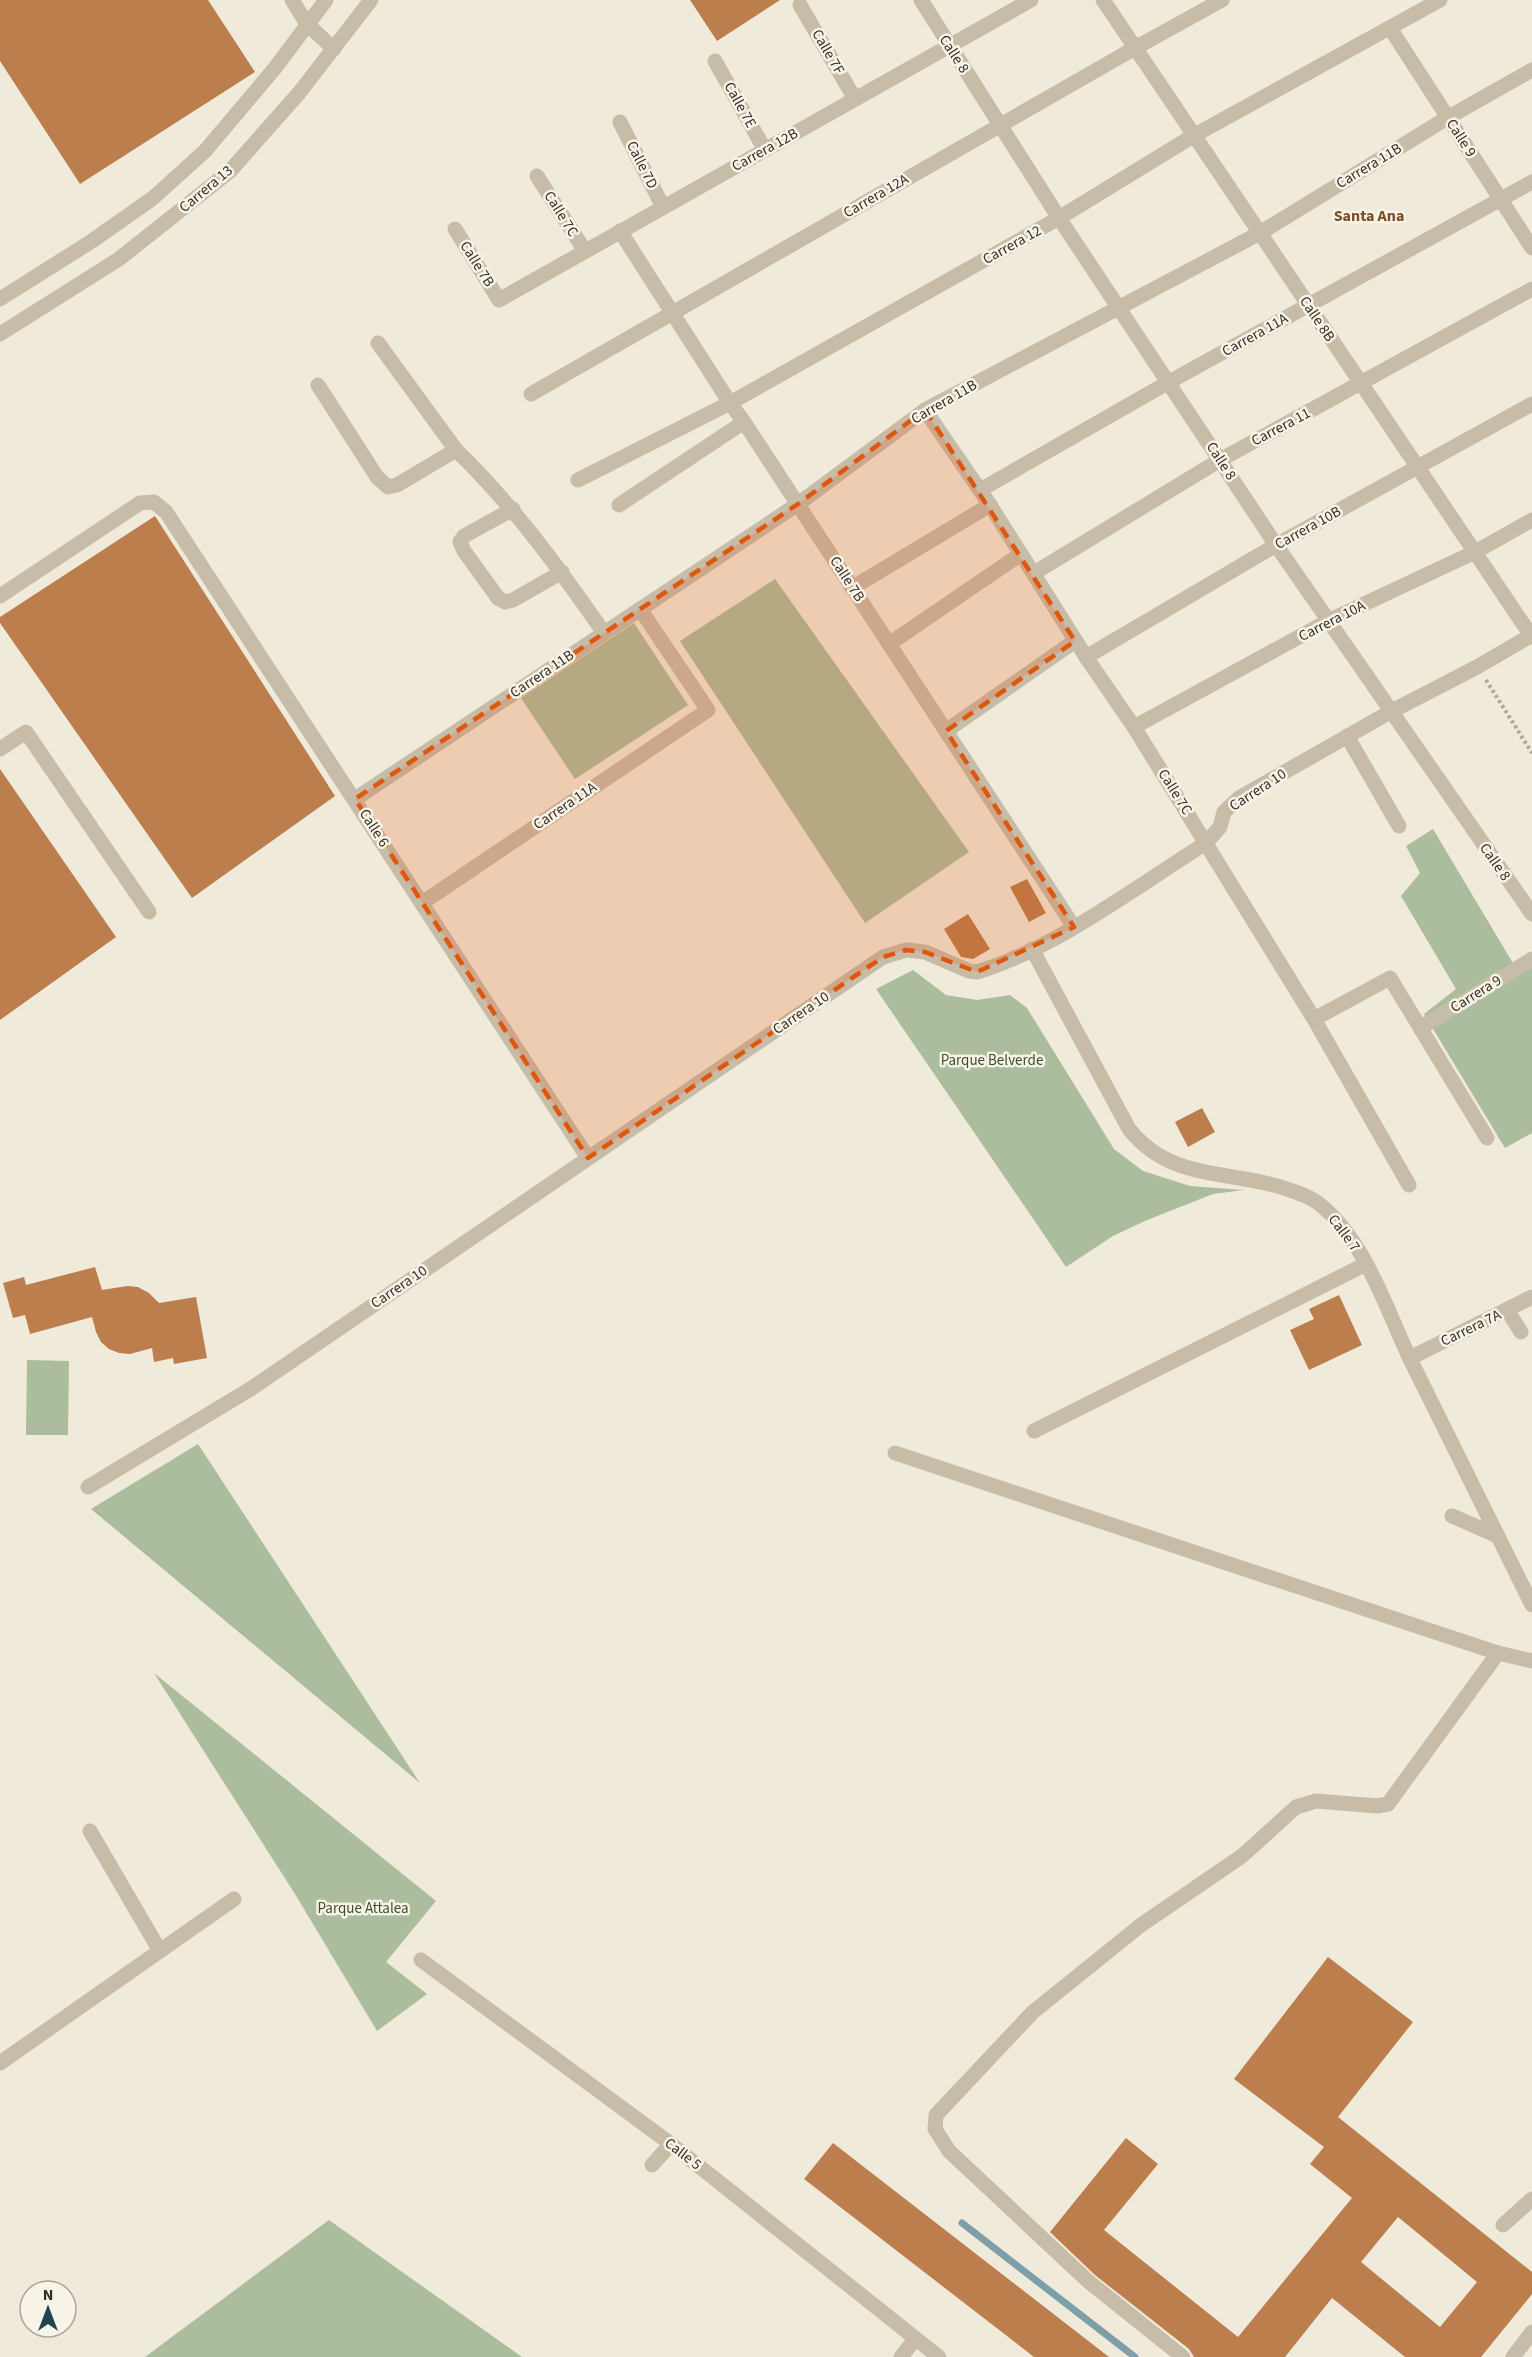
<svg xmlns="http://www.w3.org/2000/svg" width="1532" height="2357" font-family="'Source Sans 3',sans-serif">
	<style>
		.green { fill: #acbd9d }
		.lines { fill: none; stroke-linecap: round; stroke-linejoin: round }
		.stream { stroke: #7d9faa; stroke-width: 7 }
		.building { fill: #bc7e4d; fill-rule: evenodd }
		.path { stroke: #b2a793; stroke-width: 4; stroke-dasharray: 3 3; stroke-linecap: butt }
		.minor { stroke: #c7bca8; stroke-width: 15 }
		.marked { fill: #df570d; fill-opacity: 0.2; stroke: #df570d; stroke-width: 4.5; stroke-dasharray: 12 8; stroke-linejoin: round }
		.labels { text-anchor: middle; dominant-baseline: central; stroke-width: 5; stroke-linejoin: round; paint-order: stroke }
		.street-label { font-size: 15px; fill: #342e28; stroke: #f8f3e7 }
		.park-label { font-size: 15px; fill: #3d502e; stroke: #f8f3e7 }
		.neighbourhood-label { font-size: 16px; font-weight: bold; fill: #7c4d28; stroke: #f8f3e7 }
	</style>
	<rect width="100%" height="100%" fill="#f0eadb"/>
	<g class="green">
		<polygon points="775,579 969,852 865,923 680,641"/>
		<polygon points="634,623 688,705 575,779 521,698"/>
		<polygon points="1433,829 1520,975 1532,967 1532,1133 1505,1148 1424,1014 1456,989 1401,896 1420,873 1406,846"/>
		<polygon points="913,970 946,995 977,1000 1010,995 1027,1008 1114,1149 1143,1171 1190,1186 1244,1190 1213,1194 1147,1220 1113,1236 1066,1267 876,989"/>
		<polygon points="27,1360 69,1361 68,1435 26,1435"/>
		<polygon points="198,1444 420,1783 91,1509"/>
		<polygon points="154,1673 436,1901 386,1962 427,1994 377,2031 295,1894"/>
		<polygon points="329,2220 522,2357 145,2357"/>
	</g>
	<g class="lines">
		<polyline class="stream" points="962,2223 1135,2357"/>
	</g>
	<g class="building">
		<polygon points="0,0 208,0 255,72 80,184 0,61"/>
		<polygon points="690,0 780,0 717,41"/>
		<polygon points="155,516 335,796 192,898 0,623 0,617"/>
		<polygon points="0,769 116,937 0,1020"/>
		<polygon points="1027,879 1046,913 1029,922 1010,887"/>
		<polygon points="968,914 990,949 973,959 961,957 944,929"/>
		<polygon points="1202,1108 1215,1132 1188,1147 1175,1122"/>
		<polygon points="95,1267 102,1290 127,1286 138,1287 149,1293 159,1303 196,1297 207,1358 174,1364 173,1358 154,1362 152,1348 130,1354 119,1353 109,1349 101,1342 96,1332 92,1317 30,1334 25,1315 13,1318 3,1283 24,1277 26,1285"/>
		<polygon points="1339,1295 1362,1345 1309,1370 1290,1330 1314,1319 1309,1309"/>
		<path d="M1328,1957l85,65 -75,95 194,155v22l-51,63h-76l-73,-59 -47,59h-91l-5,-8 -94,-74 -45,-43 76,-94 32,26 -54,66 134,107 114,-139 -42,-34 14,-17 -90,-68zM1398,2217l79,65 -37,45 -79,-65z"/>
		<polygon points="833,2143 1109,2357 1034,2357 804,2179"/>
	</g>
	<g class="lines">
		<polyline class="path" points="1486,680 1532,753"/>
		<g class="minor">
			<polyline points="292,0 307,24 334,49"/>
			<polyline points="921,0 1059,218 1276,545 1532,914"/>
			<polyline points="1103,0 1532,637"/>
			<polyline points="800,5 855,99"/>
			<polyline points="1390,28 1532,248"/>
			<polyline points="715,61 765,150"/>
			<polyline points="620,122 663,207"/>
			<polyline points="537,176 585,251"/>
			<polyline points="455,229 499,300 1031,0"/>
			<polyline points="620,231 730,403 744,422 1074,927"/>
			<polyline points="0,299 92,241 153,198 205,151 275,68 326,0"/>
			<polyline points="0,334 119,259 230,171 299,93 371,0"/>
			<polyline points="378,343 456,450"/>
			<path d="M318,385l59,92 11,10 9,-2 59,-35c57,55 103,118 148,183"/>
			<polyline points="531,394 1135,48 1222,0"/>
			<polyline points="925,410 990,505 1086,657 1134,727 1314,1019 1409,1185"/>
			<polyline points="578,480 730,403 1059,218 1193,136 1440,0"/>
			<polyline points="980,490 1169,382 1532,182"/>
			<polyline points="619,505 744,422"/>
			<polyline points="513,509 464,536 460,542 464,551 498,598 505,602 513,600 562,572"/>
			<polyline points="1034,573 1220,460 1532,289"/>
			<polyline points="852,588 990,505"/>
			<polyline points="0,596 140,503 154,502 166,512 588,1158"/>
			<polyline points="889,644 1021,554"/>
			<polyline points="1086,657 1276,545 1532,404"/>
			<polyline points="1134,727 1328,621 1475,552 1532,520"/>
			<polyline points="946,731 1075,641"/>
			<polyline points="1347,736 1399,826"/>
			<polyline points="0,749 26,732 149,912"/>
			<polyline points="355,799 798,504 925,410 1260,233 1447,118 1532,70"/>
			<polyline points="422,903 708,710 640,609"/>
			<path d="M1032,949l97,180c41,51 94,41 152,58 12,4 27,8 37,16 47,36 68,106 93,158 40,82 81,163 121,244"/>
			<polyline points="1314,1019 1390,978 1487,1138"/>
			<polyline points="1420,1028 1532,959"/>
			<polyline points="1507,1310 1521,1332"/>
			<polyline points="1410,1358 1532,1297"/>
			<polyline points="1034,1431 1366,1264"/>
			<polyline points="895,1453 1498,1653 1532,1661"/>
			<path d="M88,1487l164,-99 631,-431 23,-7 19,2 44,19 8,1c79,-24 159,-85 229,-129l14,-16 4,-15 15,-14 151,-86 87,-45 55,-32"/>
			<polyline points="1452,1516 1498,1536"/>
			<polyline points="90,1831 160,1951"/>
			<polyline points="421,1960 671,2144 939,2357"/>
			<polyline points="0,2063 234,1899"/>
			<polyline points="652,2165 671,2144"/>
			<polyline points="1503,2225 1532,2199"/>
			<polyline points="901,2357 915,2339"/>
			<polyline points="1183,2357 1089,2282 949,2151 935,2129 936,2115 1033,2012 1141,1925 1242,1856 1296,1807 1316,1801 1377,1806 1388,1804 1498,1653"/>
			<polyline points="1513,2357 1532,2332"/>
		</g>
	</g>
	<path class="marked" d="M925,410l150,231 -129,90 128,196 -97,45 -52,-20 -19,-2 -23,7 -295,201 -233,-359 443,-295z"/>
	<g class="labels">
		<g class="street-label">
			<text transform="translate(828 52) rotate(60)">Calle 7F</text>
			<text transform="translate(954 54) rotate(57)">Calle 8</text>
			<text transform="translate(740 105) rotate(61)">Calle 7E</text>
			<text transform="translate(1461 138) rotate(57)">Calle 9</text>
			<text transform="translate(765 150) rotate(-29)">Carrera 12B</text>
			<text transform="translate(642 165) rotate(63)">Calle 7D</text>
			<text transform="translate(1369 166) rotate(-31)">Carrera 11B</text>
			<text transform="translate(206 189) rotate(-40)">Carrera 13</text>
			<text transform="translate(876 196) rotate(-30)">Carrera 12A</text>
			<text transform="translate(561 214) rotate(58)">Calle 7C</text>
			<text transform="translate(1012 245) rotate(-29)">Carrera 12</text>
			<text transform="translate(477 264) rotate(58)">Calle 7B</text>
			<text transform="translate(1317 319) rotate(56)">Calle 8B</text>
			<text transform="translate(1255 335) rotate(-29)">Carrera 11A</text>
			<text transform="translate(944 402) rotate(-30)">Carrera 11B</text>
			<text transform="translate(1281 427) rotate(-28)">Carrera 11</text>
			<text transform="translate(1221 461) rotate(57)">Calle 8</text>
			<text transform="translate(1308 528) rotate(-29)">Carrera 10B</text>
			<text transform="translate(847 579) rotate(57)">Calle 7B</text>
			<text transform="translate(1332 621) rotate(-27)">Carrera 10A</text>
			<text transform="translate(542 674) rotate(-34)">Carrera 11B</text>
			<text transform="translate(1258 790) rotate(-33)">Carrera 10</text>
			<text transform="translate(1175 792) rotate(58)">Calle 7C</text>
			<text transform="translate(565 806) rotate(-34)">Carrera 11A</text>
			<text transform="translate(374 828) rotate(57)">Calle 6</text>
			<text transform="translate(1495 862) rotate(55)">Calle 8</text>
			<text transform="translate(1476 994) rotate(-32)">Carrera 9</text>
			<text transform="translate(801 1013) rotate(-34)">Carrera 10</text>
			<text transform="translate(1344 1233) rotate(53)">Calle 7</text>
			<text transform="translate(399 1287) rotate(-34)">Carrera 10</text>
			<text transform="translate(1471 1328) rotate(-26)">Carrera 7A</text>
			<text transform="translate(683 2154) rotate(38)">Calle 5</text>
		</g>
		<g class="park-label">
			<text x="992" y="1060">Parque Belverde</text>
			<text x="363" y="1908">Parque Attalea</text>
		</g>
		<g class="neighbourhood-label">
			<text x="1369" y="216">Santa Ana</text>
		</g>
	</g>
	<g transform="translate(48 2309)"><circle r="28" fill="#f8f3e7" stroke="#aaa49b" stroke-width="1.5"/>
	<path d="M0-4.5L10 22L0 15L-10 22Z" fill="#214552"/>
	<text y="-9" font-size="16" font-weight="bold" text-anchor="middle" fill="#342e28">N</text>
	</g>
</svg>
